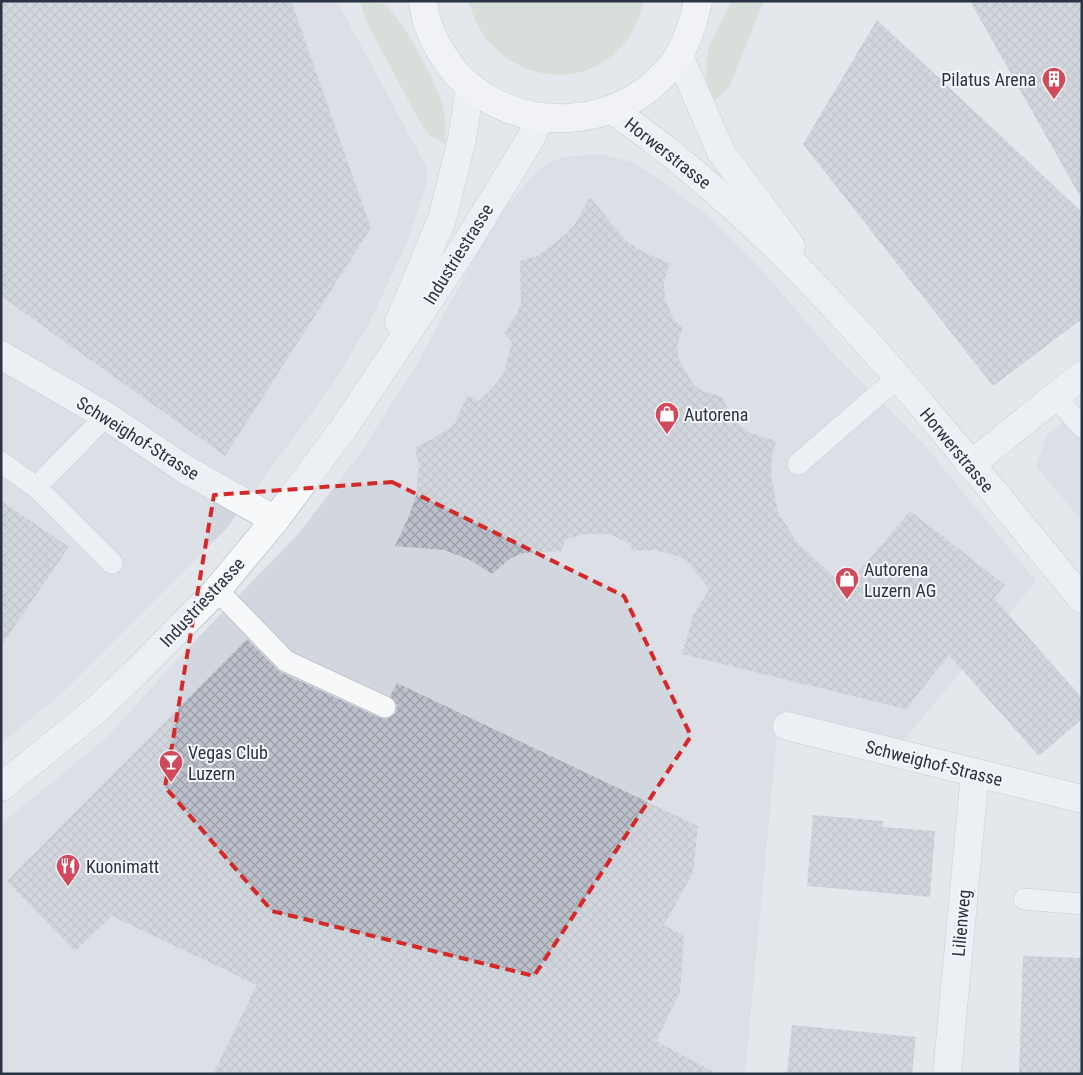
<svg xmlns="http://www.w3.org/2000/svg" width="1083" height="1075" font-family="'Roboto Condensed',sans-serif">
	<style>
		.built { fill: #d2d6de }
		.green { fill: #c9d6c5 }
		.building { fill: url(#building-cross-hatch) }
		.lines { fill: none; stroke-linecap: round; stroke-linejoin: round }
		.lane-casing { stroke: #a9aeb7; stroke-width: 22 }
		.street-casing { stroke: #a9aeb7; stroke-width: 29 }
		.primary-casing { stroke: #a3abb8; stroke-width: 29 }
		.lane { stroke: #f7f8fa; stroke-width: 21 }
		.street { stroke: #f7f8fa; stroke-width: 28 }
		.primary { stroke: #fff; stroke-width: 28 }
		.marked { fill: none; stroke: #d62828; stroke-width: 4; stroke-dasharray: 10 6; stroke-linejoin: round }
		.labels { text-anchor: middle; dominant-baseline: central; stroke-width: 4; stroke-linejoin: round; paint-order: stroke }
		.poi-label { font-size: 18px; fill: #2b3445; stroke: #f4f6f9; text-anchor: start }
		.street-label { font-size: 18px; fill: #2b3445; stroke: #f4f6f9 }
	</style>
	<defs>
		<pattern id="building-cross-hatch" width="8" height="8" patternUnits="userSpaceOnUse" patternTransform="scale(1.25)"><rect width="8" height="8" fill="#bbc0ca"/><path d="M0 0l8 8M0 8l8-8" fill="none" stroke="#989da6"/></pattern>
	</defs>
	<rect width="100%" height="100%" fill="#e4e7ec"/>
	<g class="built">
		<polygon points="1,1 337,1 427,168 426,185 408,240 368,326 333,384 226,529 64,691 1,744"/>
		<polygon points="601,154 631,162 655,176 708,216 768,277 833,353 926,447 1036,581 903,741 779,715 745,1074 1,1074 1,824 106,738 176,661 299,533 359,455 417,364 506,200 511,202 536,172 548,163 565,157"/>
		<polygon points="1082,407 1082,521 1036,466 1047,434"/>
	</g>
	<g class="green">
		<path d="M360,1h19c22,13 54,75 63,101 4,14 3,28 3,42l-16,-9 -8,-11 -54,-101z"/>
		<path d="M469,1h175c-5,18 -11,34 -24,47 -50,53 -136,22 -151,-47z"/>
		<polygon points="732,1 764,1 730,86 711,104 706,78 708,49"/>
	</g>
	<g class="building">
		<polygon points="1,1 291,1 371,228 225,456 1,296"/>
		<polygon points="970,1 1082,1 1082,200"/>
		<polygon points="877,20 1082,212 1082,319 993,386 803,144"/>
		<polygon points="590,197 625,240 643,252 669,263 664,284 665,299 674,321 683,326 677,347 679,360 694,385 702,391 722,397 731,416 747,432 776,441 772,455 771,475 775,497 778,512 797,543 846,587 910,511 1005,585 994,598 1082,698 1082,719 1039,756 949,655 906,709 682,654 693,616 709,589 691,565 681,557 655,550 633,551 630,544 610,534 586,534 566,539 561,551 523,553 511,558 492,574 470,560 444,550 395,546 409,516 416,496 419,465 415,448 448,430 455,423 467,396 479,401 497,383 504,372 512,342 504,333 517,314 521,302 520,261 538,256 566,234 575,224"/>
		<polygon points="1,501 69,547 1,646"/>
		<polygon points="247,639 280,672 380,718 387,719 396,713 397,705 390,696 397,683 698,826 693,873 664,925 684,936 680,992 656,1041 717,1074 213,1074 257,985 112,916 75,951 7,881"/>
		<polygon points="813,815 883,821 883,827 935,831 930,897 807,886"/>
		<polygon points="1023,956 1082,958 1082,1074 1019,1074"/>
		<polygon points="792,1025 916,1037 912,1074 787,1074"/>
	</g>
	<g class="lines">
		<defs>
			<g id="lane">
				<polyline points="1055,396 1082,427"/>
				<polyline points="1,462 36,487 112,563"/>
				<polyline points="798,464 897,378"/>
				<polyline points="36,487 106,416"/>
				<polyline points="217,590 286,661 385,707"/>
				<polyline points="1024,899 1082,904"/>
			</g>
			<g id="street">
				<polyline points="679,55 721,152 791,246"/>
				<path d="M612,110c187,129 326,316 470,489"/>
				<polyline points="399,322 442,219 462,139 470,87"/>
				<polyline points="1,355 106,416 183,468 275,520"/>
				<polyline points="970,465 1082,375"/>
				<polyline points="787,726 1082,799"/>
				<polyline points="1,787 96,710 135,673 217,590 275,520 343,429 463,249 531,138 540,118"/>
				<polyline points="947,1074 975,773"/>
			</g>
			<path id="primary" d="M423,1c2,24 14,47 28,66 59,73 177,67 228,-12 10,-17 15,-35 19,-54"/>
		</defs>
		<use href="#lane" class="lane-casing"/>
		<use href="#street" class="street-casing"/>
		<use href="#primary" class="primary-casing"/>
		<use href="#lane" class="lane"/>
		<use href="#street" class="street"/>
		<use href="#primary" class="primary"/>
	</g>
	<path d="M0 0H1083V1075H0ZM392,482l232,114 67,140 -157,240 -262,-65 -107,-124 49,-292z" fill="#e4e7ec" fill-opacity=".55" fill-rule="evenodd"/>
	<path class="marked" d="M392,482l232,114 67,140 -157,240 -262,-65 -107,-124 49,-292z"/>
	<defs>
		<symbol id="building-pin" viewBox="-11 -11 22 30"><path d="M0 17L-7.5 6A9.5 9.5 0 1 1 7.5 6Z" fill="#d1495b" stroke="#f4f6f9"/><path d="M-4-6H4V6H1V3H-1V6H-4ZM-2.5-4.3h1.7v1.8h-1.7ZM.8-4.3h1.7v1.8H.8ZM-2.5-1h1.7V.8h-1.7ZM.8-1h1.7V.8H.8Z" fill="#fff"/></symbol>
		<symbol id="shop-pin" viewBox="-11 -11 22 30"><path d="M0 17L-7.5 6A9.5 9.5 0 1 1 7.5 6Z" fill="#d1495b" stroke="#f4f6f9"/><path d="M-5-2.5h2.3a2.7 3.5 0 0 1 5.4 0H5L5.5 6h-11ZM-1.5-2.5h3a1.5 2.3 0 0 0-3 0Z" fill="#fff"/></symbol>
		<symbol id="bar-pin" viewBox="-11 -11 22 30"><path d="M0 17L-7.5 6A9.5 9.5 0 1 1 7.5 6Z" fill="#d1495b" stroke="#f4f6f9"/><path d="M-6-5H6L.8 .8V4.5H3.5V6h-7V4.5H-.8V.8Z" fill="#fff"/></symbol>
		<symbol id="restaurant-pin" viewBox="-11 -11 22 30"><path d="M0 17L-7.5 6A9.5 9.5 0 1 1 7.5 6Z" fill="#d1495b" stroke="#f4f6f9"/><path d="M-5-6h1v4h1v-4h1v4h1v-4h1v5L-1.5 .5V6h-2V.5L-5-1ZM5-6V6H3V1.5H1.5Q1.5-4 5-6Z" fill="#fff"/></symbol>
	</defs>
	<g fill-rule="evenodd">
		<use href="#building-pin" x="1040" y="65" width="28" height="38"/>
		<use href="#shop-pin" x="653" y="400" width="28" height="38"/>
		<use href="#shop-pin" x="833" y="565" width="28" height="38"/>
		<use href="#bar-pin" x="157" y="748" width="28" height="38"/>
		<use href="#restaurant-pin" x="54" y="852" width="28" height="38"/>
	</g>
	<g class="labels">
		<g class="poi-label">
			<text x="1036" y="79" text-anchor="end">Pilatus Arena</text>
			<text x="684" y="414">Autorena</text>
			<text x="864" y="569">Autorena<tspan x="864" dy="21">Luzern AG</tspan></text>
			<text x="188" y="752">Vegas Club<tspan x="188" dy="21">Luzern</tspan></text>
			<text x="86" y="866">Kuonimatt</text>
		</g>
		<g class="street-label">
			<text transform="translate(668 153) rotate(38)">Horwerstrasse</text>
			<text transform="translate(458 254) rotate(-58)">Industriestrasse</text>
			<text transform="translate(138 438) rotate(32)">Schweighof-Strasse</text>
			<text transform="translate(957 450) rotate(50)">Horwerstrasse</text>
			<text transform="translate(202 602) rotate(-47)">Industriestrasse</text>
			<text transform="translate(934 763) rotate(14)">Schweighof-Strasse</text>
			<text transform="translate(961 923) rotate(-85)">Lilienweg</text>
		</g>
	</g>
	<rect width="1083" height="1075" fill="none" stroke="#2b3445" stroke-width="5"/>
</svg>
